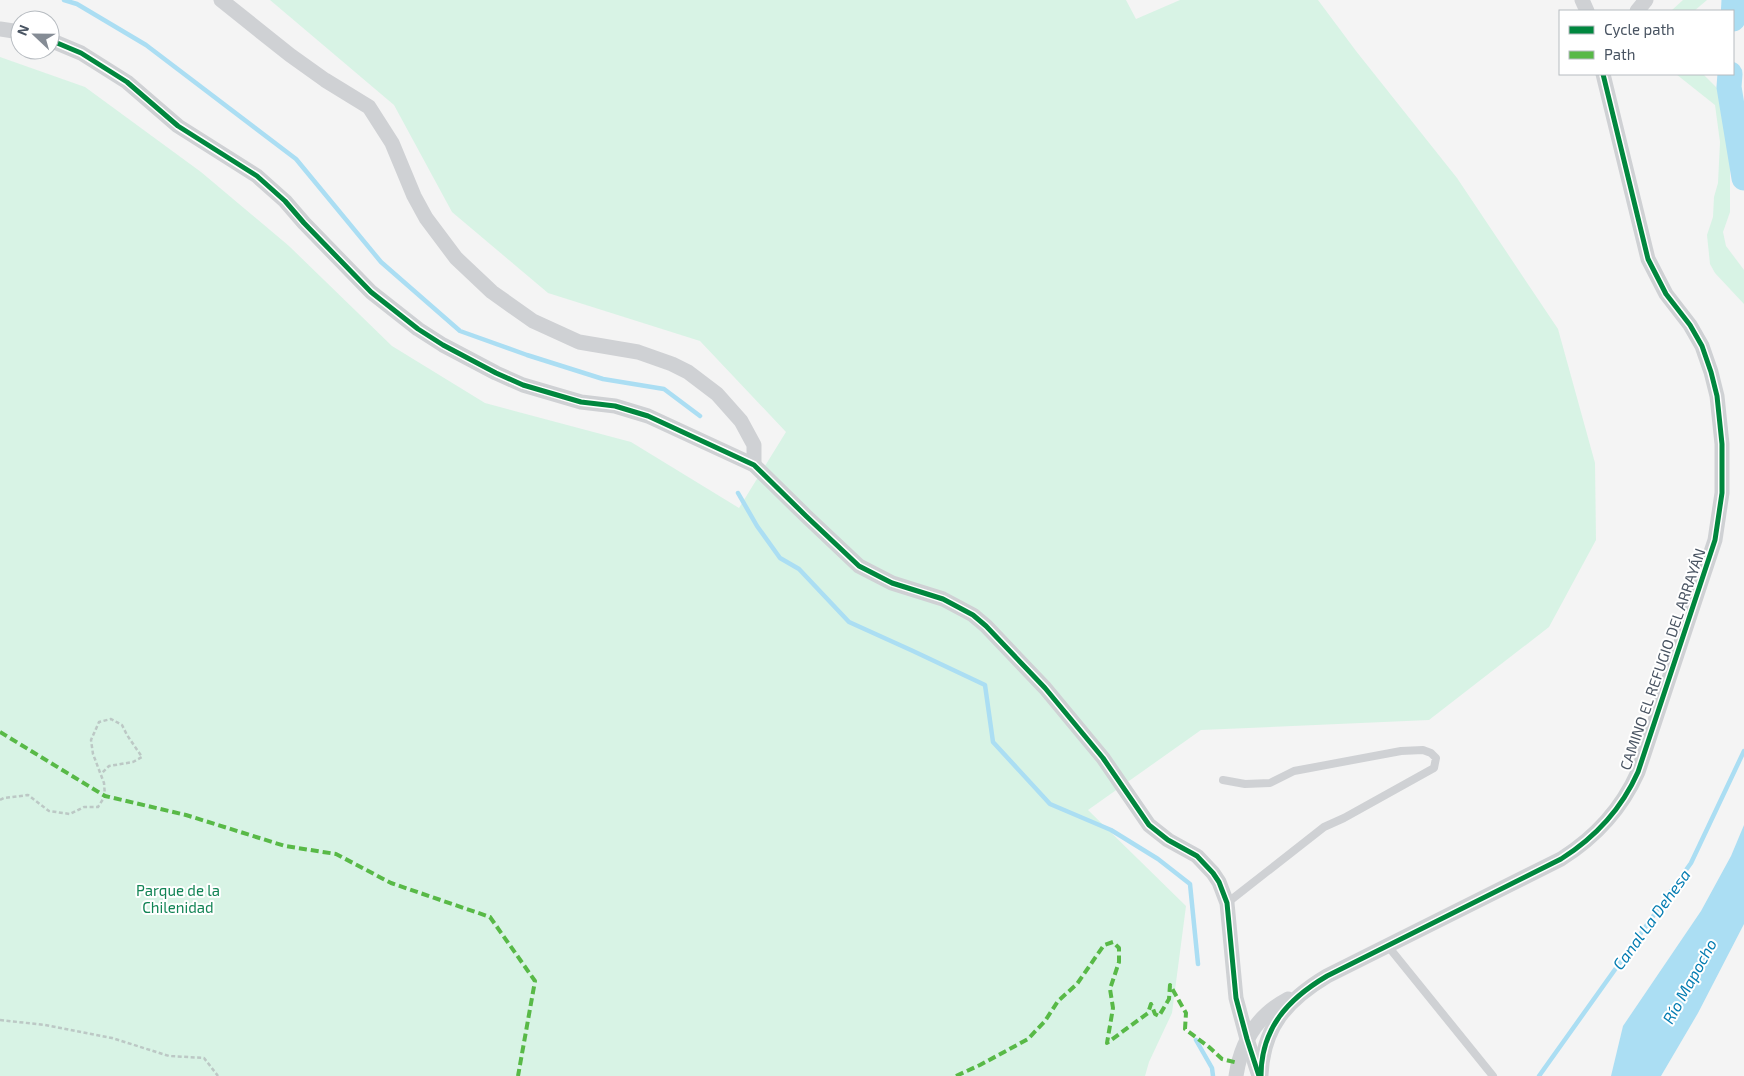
<svg xmlns="http://www.w3.org/2000/svg" width="1744" height="1076" font-family="'Exo 2',sans-serif">
	<style>
		.green { fill: #d8f3e5 }
		.water { fill: #abdef3 }
		.lines { fill: none; stroke-linecap: round; stroke-linejoin: round }
		.stream { stroke: #abdef3; stroke-width: 4.5 }
		.river { stroke: #abdef3; stroke-width: 25 }
		.path { stroke: #bcc8c5; stroke-width: 2.5; stroke-dasharray: 4 2.5; stroke-linecap: butt }
		.lane { stroke: #cfd1d4; stroke-width: 8 }
		.street { stroke: #cfd1d4; stroke-width: 15 }
		.quiet { stroke: #58b947; stroke-width: 4; stroke-dasharray: 8 4; stroke-linecap: butt }
		.cycleway-casing { stroke: #fff; stroke-width: 8 }
		.cycleway { stroke: #00873e; stroke-width: 5 }
		.labels { text-anchor: middle; dominant-baseline: central; stroke-width: 4; stroke-linejoin: round; paint-order: stroke }
		.street-label { font-size: 15px; fill: #495462; stroke: #fff }
		.park-label { font-size: 15px; fill: #128455; stroke: #fff }
		.water-label { font-size: 16px; font-style: italic; fill: #057db2; stroke: #fff }
	</style>
	<rect width="100%" height="100%" fill="#f4f4f4"/>
	<g class="green">
		<polygon points="270,0 1126,0 1136,19 1180,0 1318,0 1356,51 1457,178 1558,329 1595,463 1596,540 1549,627 1429,720 1201,730 1088,810 1186,906 1172,1013 1149,1062 1145,1076 0,1076 0,57 85,87 201,172 289,246 392,346 485,403 631,442 739,508 786,432 700,341 548,293 452,212 394,105"/>
		<polygon points="1683,0 1707,0 1694,11 1671,11"/>
		<polygon points="1676,74 1703,74 1717,88 1730,111 1730,212 1723,232 1726,246 1744,270 1744,304 1715,273 1710,264 1707,235 1713,217 1714,197 1718,183 1720,142 1715,105"/>
	</g>
	<polygon class="water" points="1744,825 1744,924 1698,1013 1661,1076 1611,1076 1623,1026 1701,911 1731,856"/>
	<g class="lines">
		<g class="stream">
			<polyline points="64,0 77,4 146,45 296,159 381,262 460,331 527,355 603,379 664,389 700,416"/>
			<polyline points="738,493 757,526 780,558 799,569 849,622 913,651 985,685 993,742 1050,804 1111,830 1158,859 1190,884 1198,964"/>
			<polyline points="1196,1040 1212,1068 1213,1076"/>
			<polyline points="1539,1076 1691,863 1744,751"/>
		</g>
		<g class="river">
			<polyline points="1733,19 1734,0"/>
			<polyline points="1730,74 1729,87 1744,178"/>
		</g>
		<g class="path">
			<polyline points="0,800 4,798 28,795 49,811 70,814 84,807 98,807 105,796 104,783 93,754 91,740 99,722 111,719 122,725 127,735 142,757 133,762 109,766 101,774"/>
			<polyline points="0,1020 45,1025 112,1038 169,1056 204,1058 218,1076"/>
		</g>
		<g class="lane">
			<polyline points="1223,780 1245,784 1270,783 1294,771 1401,751 1423,750 1431,753 1436,758 1434,768 1344,818 1324,827 1227,903"/>
			<polyline points="1387,945 1493,1076"/>
		</g>
		<g class="street">
			<polyline points="221,0 290,55 325,80 369,107 392,143 414,196 426,218 456,258 492,292 533,321 579,342 638,352 672,364 688,372 717,394 741,421 754,445 754,465"/>
			<polyline points="1582,0 1587,11"/>
			<polyline points="1637,11 1646,0"/>
			<polyline points="0,29 20,32"/>
			<polyline points="50,40 81,53 127,82 178,126 257,176 285,201 304,223 371,292 418,329 443,345 496,373 523,385 581,402 615,406 648,416 754,465 806,516 859,566 892,583 943,599 973,615 986,626 1045,688 1103,758 1149,825 1168,840 1197,856 1213,873 1219,882 1227,903 1236,998 1247,1039 1259,1076"/>
			<path d="M1261,1075c2,-48 26,-75 66,-99l234,-117c35,-22 60,-49 77,-87l77,-232 7,-47v-49l-5,-48 -6,-24 -9,-26 -12,-21 -24,-31 -18,-35 -45,-185"/>
			<path d="M1236,1076c5,-34 22,-61 52,-77"/>
		</g>
		<g class="quiet">
			<polyline points="0,732 105,796 186,815 285,846 336,854 391,883 490,917 535,981 518,1076"/>
			<polyline points="956,1076 980,1065 1028,1039 1045,1021 1058,1001 1077,984 1104,945 1113,942 1119,948 1119,962 1110,989 1113,1008 1107,1043 1148,1013 1151,1004 1155,1014 1159,1016 1169,999 1170,985 1186,1013 1185,1029 1209,1047 1222,1059 1238,1063"/>
		</g>
		<defs>
			<g id="cycleway">
				<polyline points="50,40 81,53 127,82 178,126 257,176 285,201 304,223 371,292 418,329 443,345 496,373 523,385 581,402 615,406 648,416 754,465 806,516 859,566 892,583 943,599 973,615 986,626 1045,688 1103,758 1149,825 1168,840 1197,856 1213,873 1219,882 1227,903 1236,998 1247,1039 1259,1076"/>
				<path d="M1261,1076c0,-48 27,-77 66,-100l234,-117c35,-22 60,-49 77,-87l77,-232 7,-47v-49l-5,-48 -6,-24 -9,-26 -12,-21 -24,-31 -18,-35 -45,-185"/>
			</g>
		</defs>
		<use href="#cycleway" class="cycleway-casing"/>
		<use href="#cycleway" class="cycleway"/>
	</g>
	<g class="labels">
		<g class="street-label">
			<text transform="translate(1662 659) rotate(-71)">CAMINO EL REFUGIO DEL ARRAYÁN</text>
		</g>
		<g class="park-label">
			<text x="178" y="890">Parque de la<tspan x="178" dy="17">Chilenidad</tspan></text>
		</g>
		<g class="water-label">
			<text transform="translate(1651 919) rotate(-54)">Canal La Dehesa</text>
			<text transform="translate(1689 981) rotate(-61)">Río Mapocho</text>
		</g>
	</g>
	<rect x="1559" y="10" width="175" height="65" fill="#ffffff" stroke="#b6bbc0"/>
	<rect x="1569" y="26" width="25" height="8" fill="#00873e" stroke="#b6bbc0"/>
	<text x="1604" y="35" font-size="15" fill="#495462">Cycle path</text>
	<rect x="1569" y="51" width="25" height="8" fill="#58b947" stroke="#b6bbc0"/>
	<text x="1604" y="60" font-size="15" fill="#495462">Path</text>
	<g transform="translate(35 35) rotate(292)"><circle r="24" fill="#ffffff" stroke="#b6bbc0"/>
	<path d="M0-4L9 19L0 12L-9 19Z" fill="#858c95"/>
	<text y="-8" font-size="14" font-weight="bold" text-anchor="middle" fill="#495462">N</text>
	</g>
</svg>
